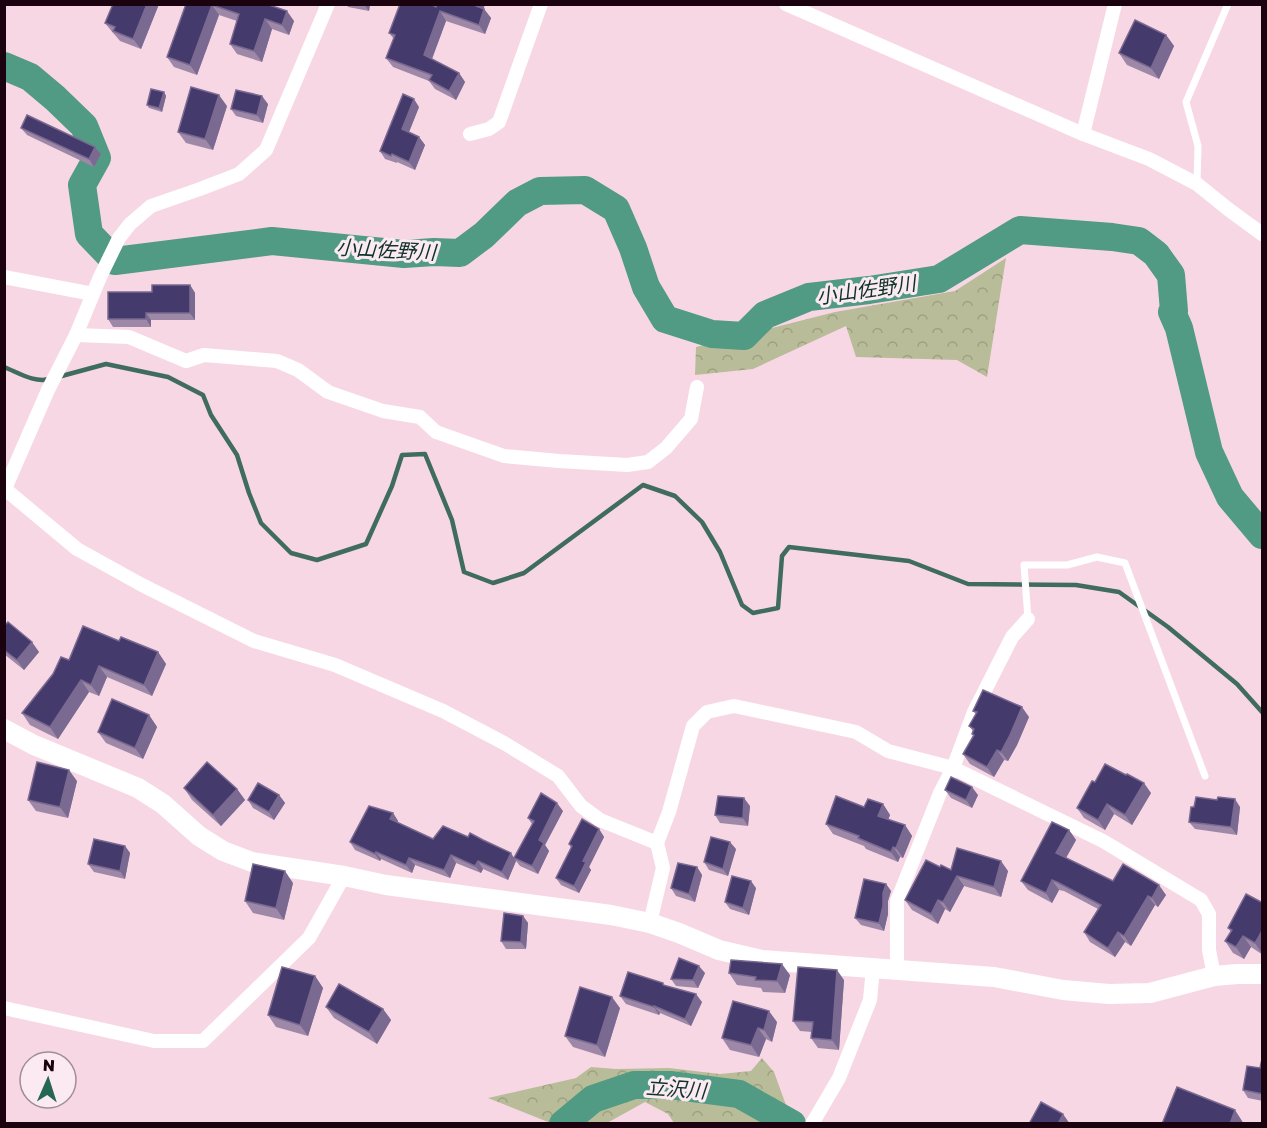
<svg xmlns="http://www.w3.org/2000/svg" width="1267" height="1128" font-family="'Golos Text','Noto Sans JP',sans-serif">
	<style>
		.forest { fill: url(#forest-crowns) }
		.lines { fill: none; stroke-linecap: round; stroke-linejoin: round }
		.stream { stroke: #406c60; stroke-width: 4.5 }
		.river { stroke: #519a83; stroke-width: 28 }
		.lane { stroke: #fff; stroke-width: 7 }
		.street { stroke: #fff; stroke-width: 14 }
		.secondary { stroke: #fff; stroke-width: 20 }
		.wall { fill: #9e88a8 }
		.shaded-wall { fill: #7a6990 }
		.building { fill: #443a6c; stroke: #7a6990; stroke-width: 1.5 }
		.labels { text-anchor: middle; dominant-baseline: central; stroke-width: 6; stroke-linejoin: round; paint-order: stroke }
		.water-label { font-size: 20px; font-style: italic; fill: #103329; stroke: #fbeaf1 }
	</style>
	<defs>
		<pattern id="forest-crowns" width="20" height="18" patternUnits="userSpaceOnUse" patternTransform="scale(1.5)"><rect width="20" height="18" fill="#b9bc98"/><path d="M2 6a3 3 0 1 1 6 0M12 15a3 3 0 1 1 6 0" fill="none" stroke="#9ea082"/></pattern>
	</defs>
	<rect width="100%" height="100%" fill="#f8d7e5"/>
	<g class="forest">
		<polygon points="1006,258 987,377 957,360 856,357 846,326 753,369 695,375 696,347 835,312 955,291"/>
		<polygon points="762,1058 774,1072 786,1105 796,1122 796,1123 674,1123 668,1114 645,1102 607,1123 553,1124 488,1098 576,1078 591,1067 616,1069 669,1068 720,1074 751,1071"/>
	</g>
	<g class="lines">
		<g class="stream">
			<path d="M4,367c15,6 30,16 46,12"/>
			<polyline points="58,377 106,364 168,377 203,395 211,415 237,455 249,493 261,523 291,553 317,560 366,544 392,486 402,455 425,454 452,520 464,572 493,583 524,573 643,485 675,496 702,522 720,552 742,605 753,613 778,608 782,556 789,547 909,561 968,584 1076,585 1119,592 1168,627 1237,684 1262,712"/>
		</g>
		<g class="river">
			<polyline points="4,66 30,77 55,98 84,126 97,158 82,185 89,234 115,261 272,241 404,254 434,252 460,253 484,235 517,203 540,191 585,190 616,209 633,248 646,287 665,319 712,334 744,336 765,315 809,297 869,290 939,279 1020,230 1112,237 1139,241 1156,254 1171,275 1174,311 1172,312 1179,328 1209,452 1230,497 1262,535"/>
			<polyline points="563,1124 593,1099 634,1085 670,1085 739,1094 792,1124"/>
		</g>
		<g class="lane">
			<polyline points="1197,183 1198,146 1186,102 1228,4"/>
			<polyline points="1028,619 1024,565 1067,565 1097,557 1125,563 1205,776"/>
		</g>
		<g class="street">
			<polyline points="786,4 1083,134 1149,159 1197,184 1228,209 1262,234"/>
			<polyline points="470,134 489,129 499,122 541,4"/>
			<polyline points="1083,134 1115,4"/>
			<polyline points="4,277 93,294"/>
			<polyline points="76,335 129,337 186,361 204,355 277,361 298,370 328,392 383,411 420,417 436,432 504,456 559,461 627,465 648,462 666,448 691,419 697,387"/>
			<polyline points="5,489 77,549 142,585 254,641 335,665 443,711 504,743 558,776 581,806 600,820 657,843"/>
			<polyline points="4,491 48,390 76,335 100,277 119,238 130,224 151,206 200,189 239,174 266,150 328,4"/>
			<polyline points="650,923 663,868 657,843 669,812 693,726 707,712 734,706 856,732 888,751 953,768 1103,841 1201,900 1209,914 1209,950 1214,976"/>
			<polyline points="897,970 897,901 940,793 953,768 974,712 1012,637 1028,619"/>
			<polyline points="4,1008 154,1041 203,1041 309,938 344,876"/>
			<polyline points="812,1124 839,1078 870,1000 873,968"/>
		</g>
		<polyline class="secondary" points="4,729 34,745 138,788 163,804 199,836 223,851 252,862 344,876 386,885 611,915 650,923 679,933 719,950 762,960 994,977 1063,990 1109,994 1150,993 1214,976 1237,974 1262,974"/>
	</g>
	<g class="wall">
		<polygon points="113,4 159,4 141,49 120,41 115,35 113,33 105,23"/>
		<polygon points="186,4 266,4 294,21 289,35 272,29 262,62 237,54 230,44 237,21 219,15 197,75 174,67 167,57"/>
		<polygon points="346,4 370,4 369,11 348,7"/>
		<polygon points="436,7 484,9 491,18 485,34 446,21 432,59 459,73 465,82 456,100 435,89 429,81 393,67 386,58 394,39 389,33"/>
		<polygon points="1166,35 1174,46 1159,79 1127,65 1119,53"/>
		<polygon points="164,92 166,96 162,112 149,108 147,105"/>
		<polygon points="268,104 263,123 236,116 231,109"/>
		<polygon points="227,106 213,150 186,143 178,132"/>
		<polygon points="419,107 409,132 419,137 425,145 415,170 397,162 397,163 385,159 380,151"/>
		<polygon points="21,128 95,147 101,154 94,167 27,135"/>
		<polygon points="190,285 195,293 195,320 151,320 151,327 113,327 108,319 152,292"/>
		<polygon points="4,626 39,652 24,670 4,654"/>
		<polygon points="119,641 158,652 166,664 152,696 107,677 99,696 89,692 58,739 30,725 22,713"/>
		<polygon points="973,711 1029,717 1017,745 1008,761 1004,760 994,777 970,764 963,754 974,736 972,734 973,731 969,726 976,714"/>
		<polygon points="149,715 157,727 143,759 106,743 98,732"/>
		<polygon points="77,781 68,818 36,811 28,800"/>
		<polygon points="184,788 237,789 245,800 221,826 192,800"/>
		<polygon points="945,790 978,795 972,808 951,798"/>
		<polygon points="1151,793 1132,825 1114,814 1105,830 1084,818 1077,808"/>
		<polygon points="279,795 285,803 274,820 253,808 248,800"/>
		<polygon points="883,804 890,815 888,820 905,825 912,836 903,858 900,857 898,862 866,849 864,846 833,834 826,824 864,807"/>
		<polygon points="750,806 748,826 720,823 715,815"/>
		<polygon points="1194,807 1240,807 1237,835 1195,829 1189,822"/>
		<polygon points="563,811 545,845 549,851 538,874 520,866 516,861 508,880 483,869 481,873 456,863 450,878 415,865 412,873 381,859 380,861 355,850 350,842 393,813 398,821 398,823 433,839 515,858 532,824 528,818"/>
		<polygon points="599,829 604,837 589,867 591,870 579,893 561,885 556,878 571,848 569,844"/>
		<polygon points="1069,830 1076,840 1066,858 1113,881 1166,895 1158,907 1155,905 1131,946 1125,942 1115,957 1090,942 1084,932 1098,909 1064,891 1059,890 1052,903 1028,890 1021,881"/>
		<polygon points="125,846 130,853 125,879 94,872 88,864"/>
		<polygon points="736,849 728,876 709,870 704,862"/>
		<polygon points="697,867 702,875 695,902 676,896 671,888"/>
		<polygon points="940,867 951,870 1008,871 1001,897 964,886 950,912 945,909 938,924 912,910 905,900"/>
		<polygon points="293,883 284,920 253,913 245,901"/>
		<polygon points="886,884 891,891 888,901 888,914 884,931 861,925 855,918"/>
		<polygon points="756,888 749,915 730,909 725,902"/>
		<polygon points="1263,903 1263,955 1251,947 1244,959 1233,953 1225,941 1231,932 1228,928"/>
		<polygon points="523,916 528,923 526,949 506,949 501,941"/>
		<polygon points="705,973 698,988 676,986 671,979"/>
		<polygon points="729,973 790,975 785,993 763,992 761,988 737,985"/>
		<polygon points="315,976 323,988 308,1036 276,1027 268,1015"/>
		<polygon points="844,980 839,1050 818,1048 811,1038 812,1032 800,1031 793,1021"/>
		<polygon points="663,983 665,986 702,1002 691,1026 660,1013 659,1015 626,1004 620,996"/>
		<polygon points="326,1007 383,1009 391,1020 377,1044 334,1018"/>
		<polygon points="620,1008 605,1057 573,1047 565,1036"/>
		<polygon points="777,1022 772,1042 766,1039 759,1057 730,1050 722,1038"/>
		<polygon points="1263,1055 1263,1101 1248,1098 1243,1090 1260,1068"/>
	</g>
	<g class="shaded-wall">
		<polygon points="147,4 159,4 141,49 133,39"/>
		<polygon points="364,4 370,4 369,11"/>
		<polygon points="476,4 485,4 482,15 484,9 491,18 485,34 479,25"/>
		<polygon points="212,5 219,15 197,75 190,65"/>
		<polygon points="287,11 294,21 289,35 282,25"/>
		<polygon points="440,11 446,21 430,64 424,55"/>
		<polygon points="265,19 272,29 262,62 254,51"/>
		<polygon points="1166,35 1174,46 1159,79 1151,68"/>
		<polygon points="459,73 465,82 456,100 449,91"/>
		<polygon points="164,92 166,96 162,112 159,108"/>
		<polygon points="219,95 227,106 213,150 205,139"/>
		<polygon points="262,96 268,104 263,123 257,115"/>
		<polygon points="414,99 419,107 407,137 402,129"/>
		<polygon points="419,137 425,145 415,170 409,162"/>
		<polygon points="95,147 101,154 94,167 89,159"/>
		<polygon points="190,285 195,293 195,320 190,313"/>
		<polygon points="146,313 151,320 151,327 146,319"/>
		<polygon points="32,642 39,652 24,670 17,660"/>
		<polygon points="158,652 166,664 152,696 144,685"/>
		<polygon points="99,666 107,677 99,696 91,685"/>
		<polygon points="81,680 89,692 58,739 50,727"/>
		<polygon points="1022,707 1029,717 1017,745 1008,761 1001,752"/>
		<polygon points="149,715 157,727 143,759 135,748"/>
		<polygon points="997,750 1004,760 994,777 987,767"/>
		<polygon points="69,770 77,781 68,818 60,807"/>
		<polygon points="1144,783 1151,793 1132,825 1125,815"/>
		<polygon points="972,787 978,795 972,808 966,800"/>
		<polygon points="237,789 245,800 221,826 213,815"/>
		<polygon points="279,795 285,803 274,820 269,812"/>
		<polygon points="744,798 750,806 748,826 743,818"/>
		<polygon points="1235,799 1240,807 1237,835 1231,827"/>
		<polygon points="557,803 563,811 545,845 549,851 538,874 532,866 539,840"/>
		<polygon points="883,804 890,815 885,827 878,816"/>
		<polygon points="1107,804 1114,814 1105,830 1098,820"/>
		<polygon points="393,813 398,821 396,827 390,819"/>
		<polygon points="905,825 912,836 903,858 896,848"/>
		<polygon points="599,829 604,837 589,867 591,870 579,893 574,886 583,861"/>
		<polygon points="1069,830 1076,840 1063,863 1056,853"/>
		<polygon points="730,842 736,849 728,876 723,869"/>
		<polygon points="125,846 130,853 125,879 120,871"/>
		<polygon points="893,847 900,857 898,862 891,852"/>
		<polygon points="376,852 381,859 380,861 375,854"/>
		<polygon points="511,853 516,861 508,880 502,872"/>
		<polygon points="451,855 456,863 450,878 444,870"/>
		<polygon points="409,858 415,865 412,873 406,865"/>
		<polygon points="478,861 483,869 481,873 475,866"/>
		<polygon points="1001,861 1008,871 1001,897 994,887"/>
		<polygon points="697,867 702,875 695,902 689,894"/>
		<polygon points="285,871 293,883 284,920 276,908"/>
		<polygon points="957,876 964,886 950,912 943,902"/>
		<polygon points="1052,880 1059,890 1052,903 1046,893"/>
		<polygon points="751,881 756,888 749,915 743,908"/>
		<polygon points="886,884 891,891 888,901 888,914 884,931 879,923 883,893"/>
		<polygon points="1159,885 1166,895 1158,907 1152,898"/>
		<polygon points="1148,896 1155,905 1131,946 1124,936"/>
		<polygon points="938,900 945,909 938,924 931,914"/>
		<polygon points="523,916 528,923 526,949 521,942"/>
		<polygon points="1263,929 1263,955 1255,943"/>
		<polygon points="1118,932 1125,942 1115,957 1108,948"/>
		<polygon points="1243,936 1251,947 1244,959 1236,947"/>
		<polygon points="782,964 790,975 785,993 777,981"/>
		<polygon points="699,966 705,973 698,988 693,980"/>
		<polygon points="837,970 844,980 839,1050 832,1040"/>
		<polygon points="315,976 323,988 308,1036 300,1025"/>
		<polygon points="696,994 702,1002 691,1026 685,1019"/>
		<polygon points="612,997 620,1008 605,1057 597,1045"/>
		<polygon points="654,1006 660,1013 659,1015 654,1007"/>
		<polygon points="383,1009 391,1020 377,1044 369,1032"/>
		<polygon points="769,1011 777,1022 772,1042 764,1030"/>
		<polygon points="758,1028 766,1039 759,1057 751,1045"/>
		<polygon points="1235,1110 1244,1124 1230,1124"/>
		<polygon points="1063,1114 1070,1124 1058,1124"/>
	</g>
	<g class="building">
		<polygon points="113,4 147,4 133,39 113,31 115,27 105,23"/>
		<polygon points="186,4 266,4 287,11 282,25 265,19 254,51 230,44 239,14 212,5 190,65 167,57"/>
		<polygon points="400,4 430,4 436,7 437,4 476,4 476,6 484,9 479,25 440,11 424,55 459,73 449,91 429,80 432,75 386,58 395,35 389,33"/>
		<polygon points="1135,20 1166,35 1151,68 1119,53"/>
		<polygon points="191,87 219,95 205,139 178,132"/>
		<polygon points="151,89 164,92 159,108 147,105"/>
		<polygon points="236,90 262,96 257,115 231,109"/>
		<polygon points="403,94 414,99 402,129 419,137 409,162 392,154 391,156 380,151"/>
		<polygon points="27,115 95,147 89,159 21,128"/>
		<polygon points="152,285 190,285 190,313 146,313 146,319 108,319 108,292 152,292"/>
		<polygon points="8,622 32,642 17,660 4,650 4,626"/>
		<polygon points="83,626 119,641 121,637 158,652 144,685 99,666 91,685 81,680 50,727 22,713 53,674 61,657 69,660"/>
		<polygon points="983,690 1022,707 1010,735 1001,752 997,750 987,767 963,754 974,735 972,734 974,729 969,726 977,712 973,711"/>
		<polygon points="112,699 149,715 135,748 98,732"/>
		<polygon points="37,762 69,770 60,807 28,800"/>
		<polygon points="207,762 237,789 213,815 184,788"/>
		<polygon points="1105,764 1126,775 1127,774 1144,783 1125,815 1107,804 1098,820 1077,808 1092,781 1095,782"/>
		<polygon points="951,777 972,787 966,800 945,790"/>
		<polygon points="258,783 279,795 269,812 248,800"/>
		<polygon points="541,793 557,803 539,840 544,843 532,866 514,858 534,821 528,818"/>
		<polygon points="718,796 744,798 743,818 715,815"/>
		<polygon points="836,796 864,807 868,799 883,804 878,816 905,825 896,848 893,847 891,852 858,838 859,836 826,824"/>
		<polygon points="1196,797 1217,800 1218,797 1235,799 1231,827 1189,822 1191,807 1194,807"/>
		<polygon points="369,806 393,813 390,819 433,839 443,826 468,837 470,833 483,840 511,853 502,872 478,861 475,866 451,855 444,870 409,858 406,865 376,852 375,854 350,842"/>
		<polygon points="582,819 599,829 583,861 586,862 574,886 556,878 572,846 569,844"/>
		<polygon points="1052,822 1069,830 1056,853 1113,881 1123,864 1159,885 1152,898 1148,896 1124,936 1118,932 1108,948 1084,932 1101,905 1057,882 1052,880 1046,893 1021,881"/>
		<polygon points="711,837 730,842 723,869 704,862"/>
		<polygon points="94,839 125,846 120,871 88,864"/>
		<polygon points="957,848 1001,861 994,887 957,876 943,902 938,900 931,914 905,900 926,860 940,867 941,865 951,870"/>
		<polygon points="678,863 697,867 689,894 671,888"/>
		<polygon points="253,864 285,871 276,908 245,901"/>
		<polygon points="732,876 751,881 743,908 725,902"/>
		<polygon points="864,879 886,884 883,893 883,906 879,923 855,918"/>
		<polygon points="1246,894 1263,903 1263,929 1255,943 1243,936 1236,947 1225,941 1232,930 1228,928"/>
		<polygon points="504,913 523,916 521,942 501,941"/>
		<polygon points="679,958 699,966 693,980 671,979"/>
		<polygon points="731,960 782,964 777,981 755,980 756,977 729,973"/>
		<polygon points="282,967 315,976 300,1025 268,1015"/>
		<polygon points="798,967 837,970 832,1040 811,1038 813,1022 793,1021"/>
		<polygon points="628,972 663,983 663,985 696,994 685,1019 654,1006 654,1007 620,996"/>
		<polygon points="339,984 383,1009 369,1032 326,1007"/>
		<polygon points="580,987 612,997 597,1045 565,1036"/>
		<polygon points="733,1001 769,1011 764,1030 758,1028 751,1045 722,1038"/>
		<polygon points="1263,1055 1263,1094 1243,1090 1247,1066 1260,1068"/>
		<polygon points="1177,1087 1235,1110 1230,1124 1162,1124"/>
		<polygon points="1041,1102 1063,1114 1058,1124 1029,1124"/>
	</g>
	<g class="labels">
		<g class="water-label">
			<text transform="translate(386 249) rotate(3)">小山佐野川</text>
			<text transform="translate(866 289) rotate(-8)">小山佐野川</text>
			<text transform="translate(676 1088) rotate(4)">立沢川</text>
		</g>
	</g>
	<rect width="1267" height="1128" fill="none" stroke="#1a020e" stroke-width="12"/>
	<g transform="translate(48 1080) rotate(3)"><circle r="28" fill="#fbeaf1" stroke="#a18d96" stroke-width="1.5"/>
	<path d="M0-4.5L10 22L0 15L-10 22Z" fill="#266654"/>
	<text y="-9" font-size="16" font-weight="bold" text-anchor="middle" fill="#1a020e">N</text>
	</g>
</svg>
